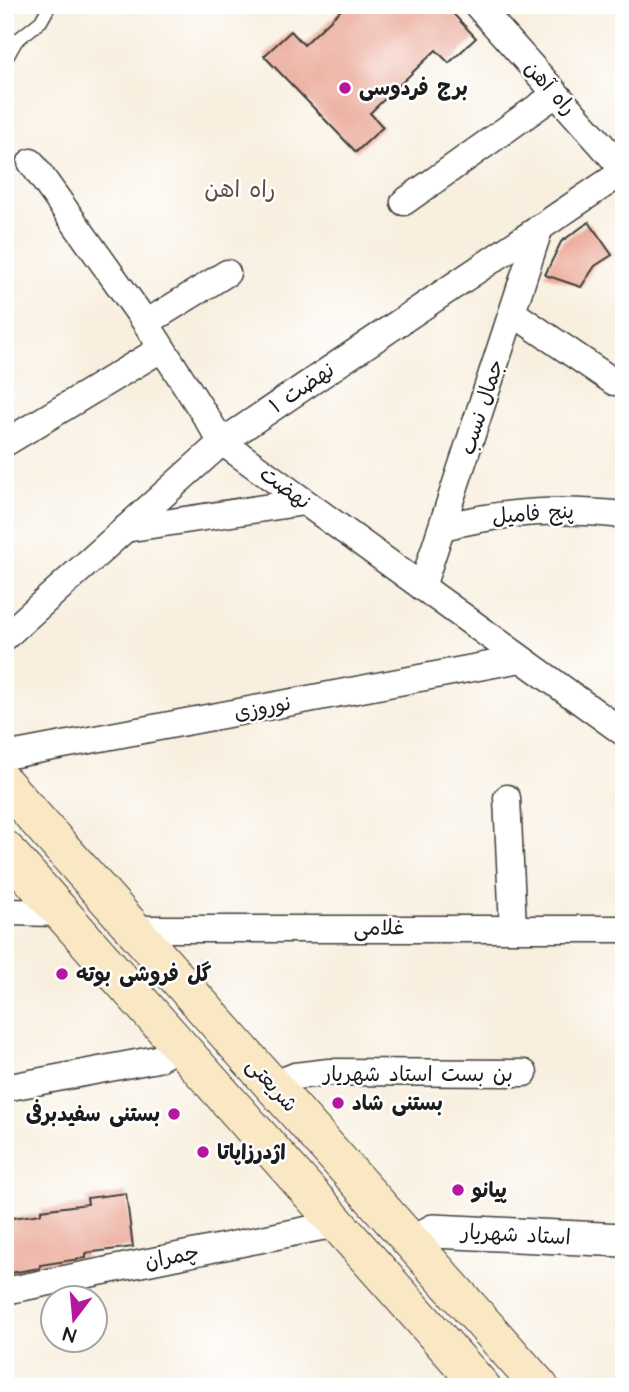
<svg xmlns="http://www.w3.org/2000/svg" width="629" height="1392" font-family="'Architects Daughter','Playpen Sans Arabic',sans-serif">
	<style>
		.building { fill: #e89f8c }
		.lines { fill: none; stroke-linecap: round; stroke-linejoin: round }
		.service-casing { stroke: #3d3c39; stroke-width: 15 }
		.minor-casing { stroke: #3d3c39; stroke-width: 29 }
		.tertiary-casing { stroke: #3d3c39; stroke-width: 36 }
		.secondary-casing { stroke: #3d3c39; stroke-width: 39 }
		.service { stroke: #fff; stroke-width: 12 }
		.minor { stroke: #fff; stroke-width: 26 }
		.tertiary { stroke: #fff; stroke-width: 33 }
		.secondary { stroke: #fae7c3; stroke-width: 37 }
		.poi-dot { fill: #b5179e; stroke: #fff; stroke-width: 2.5 }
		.labels { text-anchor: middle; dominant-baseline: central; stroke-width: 5; stroke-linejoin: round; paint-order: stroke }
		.poi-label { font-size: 21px; font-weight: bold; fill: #1c1c1c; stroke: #fff; text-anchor: start }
		.street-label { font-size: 21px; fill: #1c1c1c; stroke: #fff }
		.neighbourhood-label { font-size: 23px; fill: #634a43; stroke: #fff }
	</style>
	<rect width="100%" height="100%" fill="#fff"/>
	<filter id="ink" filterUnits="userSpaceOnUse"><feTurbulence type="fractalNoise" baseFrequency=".0143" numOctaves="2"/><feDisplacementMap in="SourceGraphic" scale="14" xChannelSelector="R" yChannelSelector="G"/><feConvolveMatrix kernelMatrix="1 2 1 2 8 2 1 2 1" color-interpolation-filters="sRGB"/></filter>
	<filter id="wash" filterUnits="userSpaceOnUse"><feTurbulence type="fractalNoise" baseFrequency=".00686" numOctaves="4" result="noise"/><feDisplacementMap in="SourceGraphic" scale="28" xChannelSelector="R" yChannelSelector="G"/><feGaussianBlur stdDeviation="1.57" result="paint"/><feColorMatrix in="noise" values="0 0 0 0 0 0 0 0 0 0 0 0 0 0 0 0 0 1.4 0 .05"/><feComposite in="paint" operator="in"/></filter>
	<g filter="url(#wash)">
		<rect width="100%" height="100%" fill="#f8efdf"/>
		<g id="blocks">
			<g class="building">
				<polygon points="346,5 445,5 476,38 449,63 436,50 370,113 383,127 356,152 264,56 291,31 304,45"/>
				<polygon points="589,222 612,255 595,266 581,287 545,275 561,242"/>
				<polygon points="126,1193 133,1247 86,1253 86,1258 40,1265 40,1268 5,1274 5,1219 41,1214 41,1210 88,1204 87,1198"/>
			</g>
		</g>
	</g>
	<g filter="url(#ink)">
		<use href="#blocks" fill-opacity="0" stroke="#3d3c39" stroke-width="2"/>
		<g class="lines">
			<defs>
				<g id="service">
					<polyline points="5,34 16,41 5,61"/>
					<polyline points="16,41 41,21 50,5"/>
				</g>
				<g id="minor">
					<polyline points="477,5 624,170"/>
					<polyline points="31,162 146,323 222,442 624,733"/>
					<polyline points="404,202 556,94"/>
					<polyline points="513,313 614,382"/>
					<polyline points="146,323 227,273"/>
					<polyline points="5,443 161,349"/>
					<path d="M443,527c62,-16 117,-19 181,-12"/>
					<polyline points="125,529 304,502"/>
					<polyline points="422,587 540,227"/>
					<polyline points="5,637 222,442 624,171"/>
					<polyline points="5,756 521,659"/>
					<polyline points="507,798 513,927"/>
					<polyline points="5,912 61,913"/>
					<polyline points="134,929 624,929"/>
					<polyline points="272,1085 295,1076 329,1072 524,1073"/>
					<polyline points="5,1088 157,1059 180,1046"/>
					<polyline points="5,1291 321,1227 340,1226"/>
				</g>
				<polyline id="tertiary" points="413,1244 433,1231 624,1240"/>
				<g id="secondary">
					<polyline points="5,784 540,1387"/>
					<polyline points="5,849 482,1387"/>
				</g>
			</defs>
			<use href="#service" class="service-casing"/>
			<use href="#minor" class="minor-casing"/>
			<use href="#tertiary" class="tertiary-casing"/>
			<use href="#secondary" class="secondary-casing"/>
			<use href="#service" class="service"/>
			<use href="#minor" class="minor"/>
			<use href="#tertiary" class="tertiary"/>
			<use href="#secondary" class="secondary"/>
		</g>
	</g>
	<g class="poi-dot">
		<circle cx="345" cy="88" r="7"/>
		<circle cx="62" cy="974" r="7"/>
		<circle cx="338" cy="1103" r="7"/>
		<circle cx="174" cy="1114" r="7"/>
		<circle cx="203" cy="1152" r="7"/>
		<circle cx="458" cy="1190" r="7"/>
	</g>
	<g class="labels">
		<g class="poi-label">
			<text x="359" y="88">برج فردوسی</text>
			<text x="76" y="974">گل فروشی بوته</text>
			<text x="352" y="1103">بستنی شاد</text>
			<text x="160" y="1114" text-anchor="end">بستنی سفیدبرفی</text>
			<text x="217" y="1152">اژدرزاپاتا</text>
			<text x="472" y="1190">پیانو</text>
		</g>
		<g class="street-label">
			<text transform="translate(550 88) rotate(48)">راه آهن</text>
			<text transform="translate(302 388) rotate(-34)">نهضت ۱</text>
			<text transform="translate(482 407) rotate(-72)">جمال نسب</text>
			<text transform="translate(285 488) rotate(36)">نهضت</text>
			<text transform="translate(533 514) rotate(-4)">پنج فامیل</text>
			<text transform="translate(263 708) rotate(-11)">نوروزی</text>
			<text transform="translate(379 928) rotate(-1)">غلامی</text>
			<text x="418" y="1074">بن بست استاد شهریار</text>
			<text transform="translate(272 1085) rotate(48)">شریعتی</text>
			<text transform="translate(516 1235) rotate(3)">استاد شهریار</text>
			<text transform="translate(172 1257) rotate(-11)">چمران</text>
		</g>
		<g class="neighbourhood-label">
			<text x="240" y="190">راه اهن</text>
		</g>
	</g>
	<rect width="629" height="1392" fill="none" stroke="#fff" stroke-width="28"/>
	<g transform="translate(74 1319) rotate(196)"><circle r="33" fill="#ffffff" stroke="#a4a4a4" stroke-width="2"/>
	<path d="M0-5L12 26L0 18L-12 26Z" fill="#b5179e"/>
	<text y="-10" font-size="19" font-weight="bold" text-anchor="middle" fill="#1c1c1c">N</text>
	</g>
</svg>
